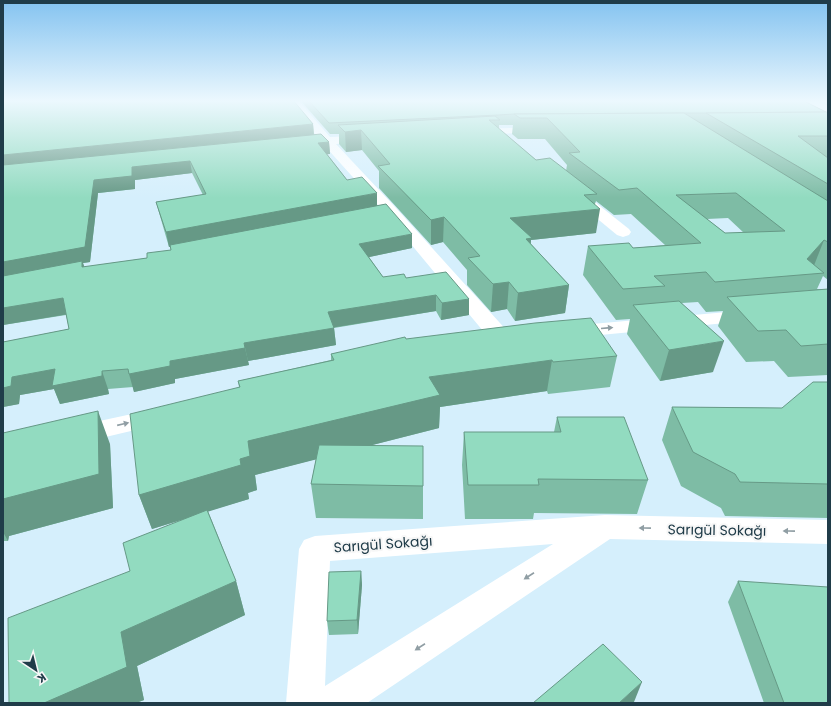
<svg xmlns="http://www.w3.org/2000/svg" width="831" height="706" font-family="Poppins,sans-serif">
	<style>
		.lines { fill: none; stroke-linecap: round; stroke-linejoin: round }
		.minor { fill: #fff; fill-rule: evenodd }
		.tertiary { fill: #fff; fill-rule: evenodd }
		.wall { fill: #7ebca5; fill-rule: evenodd }
		.shaded-wall { fill: #669986 }
		.building { fill: #92dbc0; stroke: #669986; fill-rule: evenodd }
		.oneway { fill: #909ea4 }
		.labels { text-anchor: middle; dominant-baseline: central; stroke-width: 4; stroke-linejoin: round; paint-order: stroke }
		.near-street-label { font-size: 14px; fill: #203c49; stroke: #f7f7f7 }
	</style>
	<rect width="100%" height="100%" fill="#d5effc"/>
	<g class="lines">
		<g class="minor">
			<polygon points="288,100 298,100 330,137 373,135 375,138 369,142 336,144 396,208 509,333 512,338 509,343 501,344 493,343 386,214 324,145 294,146 292,143 294,140 318,138"/>
			<polygon points="543,127 549,130 547,132 471,135 465,132 471,129"/>
			<polygon points="576,190 581,191 629,229 631,232 629,235 623,237 617,235 571,197 569,194 571,191"/>
			<polygon points="750,310 757,312 760,316 757,320 569,338 562,336 558,332 562,328 569,326"/>
			<polygon points="160,408 169,410 172,416 169,422 76,444 67,441 63,435 67,429 76,426"/>
			<path d="M605,515l223,5v24l-218,-5 -243,164h-81l13,-154 5,-9 11,-4zM553,544l-228,142 5,-125z"/>
		</g>
		<polygon class="tertiary" points="802,100 814,100 828,106 828,113"/>
	</g>
	<g class="wall">
		<path d="M3,100l310,24 1,11 15,7 1,12h-3l20,26 30,25 35,43 -43,9 14,20 23,1 63,21v16l-28,5 -5,-9 -102,17 2,17 -88,16 1,4 -74,14v4l-41,9 -1,-5 -25,2 1,5 -49,10 -6,-15 -34,6 -1,9 -16,3v-65l66,-13 -3,-14 -63,10zM192,173l11,22 -47,7 4,14 9,31h1l1,3 -24,8 -63,9 -1,-4 7,-1 8,-69 37,-4v-9z"/>
		<path d="M300,100h502l24,12h2v168l-5,-4 -6,13h11v86l-40,2 -14,-16 -28,1 -28,-36 5,-15 -17,1 -8,-10 -16,1 31,69 -53,9 -33,-47 3,-15 -14,1 -33,-45 5,-29 45,2 32,-3 -34,-31 -17,1 -18,-14 -1,3 1,29 -65,7v4l38,41 -4,28 -50,8 -8,-12 -16,3 -24,-27v-15l-24,-28 -12,3 -52,-57v-17l-17,-21 -16,2 -7,-8v-10h-9zM499,125h14l-1,9 6,5h27l22,26 -1,6 -30,-11 -37,-31zM728,218l16,15h-19l-18,-14z"/>
		<polygon points="406,339 617,356 610,387 548,394 547,391 440,407 439,428 368,446 423,446 423,519 316,518 311,484 316,459 255,475 257,490 248,493 249,499 208,511 236,581 245,615 137,666 144,700 136,703 9,703 130,571 181,520 152,529 139,495 239,387 238,381 331,360 331,354"/>
		<polygon points="828,382 828,518 725,516 721,508 681,486 662,440 672,407 782,408"/>
		<polygon points="557,417 648,480 637,514 534,513 533,519 465,519 462,465 464,432 554,432"/>
		<polygon points="3,433 110,444 113,508 9,536 8,541 3,541"/>
		<polygon points="361,571 362,585 358,634 329,635 327,621"/>
		<polygon points="738,581 828,703 764,703 728,602"/>
	</g>
	<g class="shaded-wall">
		<polygon points="313,124 314,136 3,168 3,155"/>
		<polygon points="361,130 362,150 346,152 345,132"/>
		<polygon points="329,142 330,154 319,155 318,143"/>
		<polygon points="190,161 192,173 135,180 135,189 98,193 90,262 83,263 88,277 3,278 3,262 94,180 132,167"/>
		<polygon points="377,193 377,207 169,247 166,232"/>
		<polygon points="600,209 596,233 531,240 529,263 510,218"/>
		<polygon points="444,217 443,242 431,245 431,220"/>
		<polygon points="412,234 412,248 360,259 359,244"/>
		<polygon points="824,240 813,268 807,259"/>
		<polygon points="509,282 507,309 491,312 493,284"/>
		<polygon points="569,285 565,313 515,321 518,293"/>
		<polygon points="436,295 436,311 330,328 328,312"/>
		<polygon points="63,298 69,314 3,325 3,308"/>
		<polygon points="469,299 469,315 441,320 442,303"/>
		<polygon points="334,328 336,345 248,361 244,343"/>
		<polygon points="724,341 713,372 660,381 669,350"/>
		<polygon points="245,348 249,365 175,379 175,383 134,392 129,374 170,361"/>
		<polygon points="552,360 547,391 440,407 439,428 255,475 257,490 248,493 249,499 152,529 139,495 240,459 248,441 429,377"/>
		<polygon points="55,369 102,371 108,389 109,394 60,404 54,389 20,395 19,404 3,407 3,388 12,377"/>
		<polygon points="98,411 110,444 113,508 9,536 8,541 3,532 3,499"/>
		<polygon points="361,571 362,585 358,634 357,620"/>
		<polygon points="236,581 245,615 137,666 144,700 136,703 44,703 121,632"/>
		<polygon points="642,682 634,702 632,703 619,703"/>
	</g>
	<g class="building">
		<polygon points="3,100 293,100 313,124 3,155"/>
		<polygon points="308,100 802,100 826,112 706,113 684,113 514,114 498,115 329,123"/>
		<polygon points="828,112 828,136 798,136 828,158 828,184 706,113"/>
		<path d="M684,113l144,88v41l-4,-2 -17,19 17,14 -109,9 -9,-10 -52,4 11,10 -42,3 -35,-43 41,-3 4,5 68,-5 -64,-55 -18,2 -50,-37 11,-1 -33,-34h-27l-6,-4zM736,193l49,38 -60,2 -49,-38z"/>
		<polygon points="495,116 500,120 489,120 536,160 550,158 597,194 584,195 600,209 510,218 532,238 526,239 569,285 518,293 509,282 493,284 468,258 480,256 444,217 431,220 378,166 390,164 361,130 345,132 338,125"/>
		<polygon points="321,134 329,142 318,143 347,180 362,177 377,193 166,232 156,202 206,194 190,161 132,167 132,176 94,180 85,247 3,262 3,165"/>
		<polygon points="386,204 412,234 359,244 383,277 404,274 406,278 446,272 469,299 442,303 436,295 328,312 334,328 244,343 245,348 170,361 170,366 129,374 128,369 102,371 102,376 52,386 55,369 12,377 11,386 3,388 3,342 69,329 63,298 3,308 3,276 82,261 82,267 147,258 147,253 171,250 170,245"/>
		<polygon points="828,289 828,344 801,346 786,330 758,331 727,297"/>
		<polygon points="679,301 724,341 669,350 633,305"/>
		<polygon points="591,318 617,356 553,362 552,360 429,377 440,395 248,441 250,456 240,459 241,465 139,495 130,414 240,387 238,381 334,360 331,354 405,337 406,339 535,323"/>
		<polygon points="813,382 828,382 828,484 740,482 735,474 693,452 672,407 782,408"/>
		<polygon points="98,411 99,474 3,499 3,433"/>
		<polygon points="557,417 624,417 648,480 538,479 539,485 468,485 464,432 561,432"/>
		<polygon points="319,445 423,446 423,486 311,484"/>
		<polygon points="207,510 236,581 121,632 127,667 44,703 9,703 8,618 130,571 123,543"/>
		<polygon points="361,571 357,620 327,621 329,572"/>
		<polygon points="738,581 828,587 828,703 784,703"/>
		<polygon points="603,644 642,682 619,703 533,703"/>
	</g>
	<defs><path id="oneway-solid" d="M-6-.8H1V-3.2L6.5 0L1 3.2V.8H-6Z"/></defs>
	<g class="oneway">
		<use href="#oneway-solid" transform="translate(607 328) rotate(-5)"/>
		<use href="#oneway-solid" transform="translate(123 424) rotate(-13)"/>
		<use href="#oneway-solid" transform="translate(645 528) rotate(-179)"/>
		<use href="#oneway-solid" transform="translate(789 531) rotate(-179)"/>
		<use href="#oneway-solid" transform="translate(529 576) rotate(147)"/>
		<use href="#oneway-solid" transform="translate(420 647) rotate(147)"/>
	</g>
	<linearGradient id="sky" x2="0" y2="1"><stop stop-color="#84c3f0"/><stop offset="0.51" stop-color="#ecf8fe"/><stop offset="1" stop-color="#ecf8fe" stop-opacity="0"/></linearGradient>
	<rect width="831" height="198" fill="url(#sky)"/>
	<g class="labels">
		<g class="near-street-label">
			<text transform="translate(717 530) rotate(1)">Sarıgül Sokağı</text>
			<text transform="translate(383 544) rotate(-4)">Sarıgül Sokağı</text>
		</g>
	</g>
	<rect width="831" height="706" fill="none" stroke="#203c49" stroke-width="8"/>
	<g transform="translate(36 670) rotate(145)" stroke="#f7f7f7" stroke-width="3" paint-order="stroke">
	<path d="M0-3L7 15L0 10L-7 15Z" fill="#203c49"/>
	<text y="-6" font-size="11" font-weight="bold" text-anchor="middle" fill="#203c49">K</text>
	</g>
</svg>
